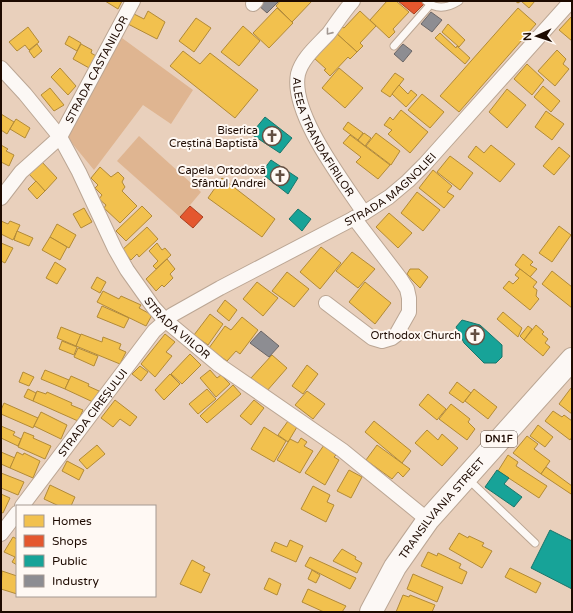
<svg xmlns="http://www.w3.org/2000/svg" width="573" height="613" font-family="'Varela Round',sans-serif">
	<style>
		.green { fill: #dfb591 }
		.homes { fill: #f2c14e; stroke: #b28a37 }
		.shops { fill: #e4572e; stroke: #a84020 }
		.public { fill: #17a398; stroke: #19756a }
		.industry { fill: #8d8d92; stroke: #6b6666 }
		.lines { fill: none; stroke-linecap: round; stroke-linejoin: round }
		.lane-casing { stroke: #bba694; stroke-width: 9 }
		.street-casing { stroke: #bba694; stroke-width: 16 }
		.primary-casing { stroke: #bba694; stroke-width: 24 }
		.lane { stroke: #fcf8f5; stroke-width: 7 }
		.street { stroke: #fcf8f5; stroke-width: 14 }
		.primary { stroke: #fcf8f5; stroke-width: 22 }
		.oneway { stroke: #a39993 }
		.labels { text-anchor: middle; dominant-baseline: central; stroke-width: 4; stroke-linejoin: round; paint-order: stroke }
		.shield { fill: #fff9f4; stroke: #615249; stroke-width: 1 }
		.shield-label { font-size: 10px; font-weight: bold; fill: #1d0a00 }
		.street-label { font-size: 11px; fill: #1d0a00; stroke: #fff9f4 }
		.poi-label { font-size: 11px; fill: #1d0a00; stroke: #fff9f4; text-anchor: end }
	</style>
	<rect width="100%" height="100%" fill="#e9d0bc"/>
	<g class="green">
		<polygon points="122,38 193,90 171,124 143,105 94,170 66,136"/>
		<polygon points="139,136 201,192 180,217 117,161"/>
	</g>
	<g class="homes">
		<polygon points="105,1 122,1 118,9"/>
		<polygon points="280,1 312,1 292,22 276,6"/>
		<polygon points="387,1 396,1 409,12 393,29 395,32 389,38 370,20"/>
		<polygon points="515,1 535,1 529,8 521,1 518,3"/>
		<polygon points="277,8 293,23 269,48 253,33"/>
		<polygon points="518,8 536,24 459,112 440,96"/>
		<polygon points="148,11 165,22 157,39 128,24 134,14 144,19"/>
		<polygon points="360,11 376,26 360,43 363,46 357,52 336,33 342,27 344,28"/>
		<polygon points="572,16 572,41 559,30"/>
		<polygon points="196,18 211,28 194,52 179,41"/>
		<polygon points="448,24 465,40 459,47 442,32"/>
		<polygon points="243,26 260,41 239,66 221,52"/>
		<polygon points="28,27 39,42 29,50 25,45 17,51 9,42"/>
		<polygon points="336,33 357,52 350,59 348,57 330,76 324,70 326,69 314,58 330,42 329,41"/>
		<polygon points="440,33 456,48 457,46 470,58 465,64 435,38"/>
		<polygon points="69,36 81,43 77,51 65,44"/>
		<polygon points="37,44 42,51 34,58 29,51"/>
		<polygon points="81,44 92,50 91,53 98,57 91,69 73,59"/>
		<polygon points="557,50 566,59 563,64 569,69 555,86 538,71"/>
		<polygon points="183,51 200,64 210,53 258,90 235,118 170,66"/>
		<polygon points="527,64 544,80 532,95 514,79"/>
		<polygon points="60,68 76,86 68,95 51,77"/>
		<polygon points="339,68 363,88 345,108 322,88"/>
		<polygon points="395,73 404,79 390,97 381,91"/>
		<polygon points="399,85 408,94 411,90 417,95 406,107 392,94"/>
		<polygon points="543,86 560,101 551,112 534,97"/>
		<polygon points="50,88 64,105 54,111 41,95"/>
		<polygon points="507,89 526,105 507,128 489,112"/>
		<polygon points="422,94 444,112 430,128 408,110"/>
		<polygon points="401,110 428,132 410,153 388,134 392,130 384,125 390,117 393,120"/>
		<polygon points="546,111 564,124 552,140 535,127"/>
		<polygon points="1,114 14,122 7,134 1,130"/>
		<polygon points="16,119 30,128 25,138 10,129"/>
		<polygon points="348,122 363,133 358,140 343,129"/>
		<polygon points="364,133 371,138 365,146 358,140"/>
		<polygon points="376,133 400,151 391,165 366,146"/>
		<polygon points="350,135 390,165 378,179 356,162 361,157 343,143"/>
		<polygon points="1,145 8,149 6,151 14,155 9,166 1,162"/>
		<polygon points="491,145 515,164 500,182 468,157 476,146 484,153"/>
		<polygon points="559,147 570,156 554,175 543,166"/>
		<polygon points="450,156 473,173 460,190 437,172"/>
		<polygon points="41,161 57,178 45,191 28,173"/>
		<polygon points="100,167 111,177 118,172 124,178 122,182 125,187 122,191 137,206 120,223 104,208 106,205 99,199 102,195 95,188 98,185 91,178"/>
		<polygon points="433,170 452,186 447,192 454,196 444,208 419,188"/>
		<polygon points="222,178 275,219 262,237 208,198"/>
		<polygon points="36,181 45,191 37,199 28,189"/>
		<polygon points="417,192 440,210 423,231 401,213"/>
		<polygon points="142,206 152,216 126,241 116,231"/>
		<polygon points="84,208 92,222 81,228 73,214"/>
		<polygon points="389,213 412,233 398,248 376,227"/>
		<polygon points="1,221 8,224 10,221 20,225 13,240 1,234"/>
		<polygon points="57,224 76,235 69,248 50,237"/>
		<polygon points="559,226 571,235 552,262 539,253"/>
		<polygon points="147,227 158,239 139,257 137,254 131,260 122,250"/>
		<polygon points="17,231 33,238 29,246 14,240"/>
		<polygon points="50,237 67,247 60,260 42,250"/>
		<polygon points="1,243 13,248 5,263 1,261"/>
		<polygon points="157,243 162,250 165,248 171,255 156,269 153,266 158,261 149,251"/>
		<polygon points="321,247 341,263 320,289 300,272"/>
		<polygon points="352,252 375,269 358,288 336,271"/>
		<polygon points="523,254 533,262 530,265 537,269 530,277 515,265"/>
		<polygon points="167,259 175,269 170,274 173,278 164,287 162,285 156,291 146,279"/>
		<polygon points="55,262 66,269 57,284 46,278"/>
		<polygon points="410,269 419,269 428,277 420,288 412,280 407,274"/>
		<polygon points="520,269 537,282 533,287 537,290 536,296 539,299 530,310 503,288 509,281 513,284 519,278 515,275"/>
		<polygon points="552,271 572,287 572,308 542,284"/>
		<polygon points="287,272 309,289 294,307 272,291"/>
		<polygon points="97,277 106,282 100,293 91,288"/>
		<polygon points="257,282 278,298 263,316 243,299"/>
		<polygon points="365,282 391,303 375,324 349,302"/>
		<polygon points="103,291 119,299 121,296 141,305 139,308 152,315 146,326 97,302"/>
		<polygon points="225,300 237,310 229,321 217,311"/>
		<polygon points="102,306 129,318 124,328 97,317"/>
		<polygon points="503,312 522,328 518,337 497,319"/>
		<polygon points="210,314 223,324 208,345 194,335"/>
		<polygon points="242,317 258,330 240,354 236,351 227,361 209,348 225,326 231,330"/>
		<polygon points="536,325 544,332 542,334 548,339 545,343 550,347 543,356 524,340"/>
		<polygon points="528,326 532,329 524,340 520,336"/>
		<polygon points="61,327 81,335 76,346 57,338"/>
		<polygon points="81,334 102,342 103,337 121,344 119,349 126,352 120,364 76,346"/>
		<polygon points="165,334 175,342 166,352 172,356 155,377 141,364"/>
		<polygon points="62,341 77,347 74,355 59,349"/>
		<polygon points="78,348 98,356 94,366 74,357"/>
		<polygon points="190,354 201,365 182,384 171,374"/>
		<polygon points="272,355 287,368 266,392 251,378"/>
		<polygon points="307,365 318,374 303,394 292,386"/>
		<polygon points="140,366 148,372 141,381 132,374"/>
		<polygon points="45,370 69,380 65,389 41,379"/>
		<polygon points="210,370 217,378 221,375 230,384 216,397 200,378"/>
		<polygon points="23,372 34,377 29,386 19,382"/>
		<polygon points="170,374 180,384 164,400 155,390"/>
		<polygon points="71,376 89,384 88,386 99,391 93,402 65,389"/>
		<polygon points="457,382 471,393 463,403 449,393"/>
		<polygon points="233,385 241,394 207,423 200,416"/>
		<polygon points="571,388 572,389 572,414 559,404"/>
		<polygon points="28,389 36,393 33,401 24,397"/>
		<polygon points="207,389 216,399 198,414 189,404"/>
		<polygon points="474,389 497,407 488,419 465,401"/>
		<polygon points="37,391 46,394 47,392 72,403 71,405 83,410 78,421 33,401"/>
		<polygon points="307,391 325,404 313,419 295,405"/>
		<polygon points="428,394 446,409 437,420 419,405"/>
		<polygon points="115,400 137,417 130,426 120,419 113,427 101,418"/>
		<polygon points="254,400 264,408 251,425 240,416"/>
		<polygon points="4,403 38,418 33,428 1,414 1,410"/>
		<polygon points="451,404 470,419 468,422 475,429 467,440 439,419"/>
		<polygon points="553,411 562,417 564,415 572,421 572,437 570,440 545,421"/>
		<polygon points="41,412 67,425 61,439 34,426"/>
		<polygon points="288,421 297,427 288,442 278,435"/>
		<polygon points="374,421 411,451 402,463 365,432"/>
		<polygon points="538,425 553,437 545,447 530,436"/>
		<polygon points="1,426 15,432 13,435 21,439 18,446 1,438"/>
		<polygon points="264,427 286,441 274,462 251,449"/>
		<polygon points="427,430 438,440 442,434 458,448 442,466 415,443"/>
		<polygon points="24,432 34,436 33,438 51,446 45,459 18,447"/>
		<polygon points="527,436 538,444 534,449 550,461 541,474 513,453"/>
		<polygon points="301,438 307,442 304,446 313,451 300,473 277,460 290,439 298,443"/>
		<polygon points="97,445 105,454 87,469 79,460"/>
		<polygon points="324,445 336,455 334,457 339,460 325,485 305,473"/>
		<polygon points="377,445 410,469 403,477 398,472 392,479 366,460"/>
		<polygon points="1,452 15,458 10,468 1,464"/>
		<polygon points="17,452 23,455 24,453 40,461 33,478 10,468"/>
		<polygon points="508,455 518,462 516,466 547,486 539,498 498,471"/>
		<polygon points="67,461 84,470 79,480 62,471"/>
		<polygon points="546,467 572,486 572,492 571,494 541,474"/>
		<polygon points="349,470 362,477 351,498 337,491"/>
		<polygon points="1,473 24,482 18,495 1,488"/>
		<polygon points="50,485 75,497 71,506 59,506 44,499"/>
		<polygon points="313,486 330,495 327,502 334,505 326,522 301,509"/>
		<polygon points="1,494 10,498 3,513 1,512"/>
		<polygon points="459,533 468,538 469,536 484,543 482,546 492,551 482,568 449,549"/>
		<polygon points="13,537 17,539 17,565 12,562 15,557 4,552"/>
		<polygon points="290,540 303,546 296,562 271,551 275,542 287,547"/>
		<polygon points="342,549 356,557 355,559 362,563 357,573 333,561"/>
		<polygon points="428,552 437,556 438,553 461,564 459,568 467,572 462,584 421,566"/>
		<polygon points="310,557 356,578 350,589 305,566"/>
		<polygon points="192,560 205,567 203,571 210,574 201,593 180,584"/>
		<polygon points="510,568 541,583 536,593 505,577"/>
		<polygon points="312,570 320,575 316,583 308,579"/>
		<polygon points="2,571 17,576 17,594 1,589"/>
		<polygon points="413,574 443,587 437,602 407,589"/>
		<polygon points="269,578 281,584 277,595 264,589"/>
		<polygon points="308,589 346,606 342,612 324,612 302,602"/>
		<polygon points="403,595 409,597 410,595 435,605 432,612 396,612"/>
	</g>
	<g class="shops">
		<polygon points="398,1 421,1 424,4 414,14"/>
		<polygon points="190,206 203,217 193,228 180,217"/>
	</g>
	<g class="public">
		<polygon points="265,117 292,138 280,153 251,134"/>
		<polygon points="271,160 298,178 288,194 261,173"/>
		<polygon points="298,209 311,219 302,231 289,219"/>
		<polygon points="462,320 480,325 502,345 502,357 496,363 484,363 464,343 456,327"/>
		<polygon points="497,470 509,478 504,484 522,497 514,507 485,487"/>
		<polygon points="550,530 572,541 572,589 531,568"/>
	</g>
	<g class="industry">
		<polygon points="262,1 279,1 267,13 258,5"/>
		<polygon points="431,12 442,20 432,32 421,24"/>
		<polygon points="403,44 412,51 403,62 394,54"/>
		<polygon points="261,331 279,346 269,357 250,343"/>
	</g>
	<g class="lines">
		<defs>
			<g id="lane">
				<path d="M426,1c10,9 22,7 33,0"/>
				<polyline points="394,46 430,5"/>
				<polyline points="468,479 535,543"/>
			</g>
			<g id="street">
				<path id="s1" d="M353,1c-9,10 -16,21 -24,32 -11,12 -27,25 -31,41 -8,39 45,107 66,139"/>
				<polyline points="253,4 256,1"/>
				<path id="s2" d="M1,68l24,26 35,43 19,35 36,77 12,21 27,38 11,12 54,45 123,85 86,70"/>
				<path id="s3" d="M1,198l20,-26 19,-17 20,-18 73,-136"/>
				<polyline points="326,303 372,338 382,341 392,338 396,335 409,312 409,298 407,289 400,278 354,218"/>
				<path id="s4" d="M22,506l132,-175 18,-16 48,-27 144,-75 25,-16 19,-16 17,-17 146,-163"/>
				<polyline points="1,534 17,513"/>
			</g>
			<g id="primary">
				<path id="s5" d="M371,612l24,-45 33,-47 144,-161"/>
			</g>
		</defs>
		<use href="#lane" class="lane-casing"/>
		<use href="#street" class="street-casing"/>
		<use href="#primary" class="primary-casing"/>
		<use href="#lane" class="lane"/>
		<use href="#street" class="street"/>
		<use href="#primary" class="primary"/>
	</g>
	<defs><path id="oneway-chevron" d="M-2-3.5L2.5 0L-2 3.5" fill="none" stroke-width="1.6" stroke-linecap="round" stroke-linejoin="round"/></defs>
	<use class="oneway" href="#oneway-chevron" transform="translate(329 32) rotate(129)"/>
	<defs>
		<symbol id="church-ring" viewBox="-11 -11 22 22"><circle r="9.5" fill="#fff9f4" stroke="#644f42" stroke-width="1.5"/><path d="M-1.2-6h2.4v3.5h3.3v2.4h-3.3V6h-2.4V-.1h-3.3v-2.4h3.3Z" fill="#644f42"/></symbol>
	</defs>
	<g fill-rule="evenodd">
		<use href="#church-ring" x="261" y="125" width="22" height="22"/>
		<use href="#church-ring" x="269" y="165" width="22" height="22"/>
		<use href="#church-ring" x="464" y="324" width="22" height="22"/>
	</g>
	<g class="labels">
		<rect class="shield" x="481" y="431" width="36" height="16" rx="3"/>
		<g class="shield-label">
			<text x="499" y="439">DN1F</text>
		</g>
		<g class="street-label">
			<text stroke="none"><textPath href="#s3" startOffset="162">STRADA CASTANILOR</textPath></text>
			<text stroke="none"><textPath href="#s1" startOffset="161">ALEEA TRANDAFIRILOR</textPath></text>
			<text stroke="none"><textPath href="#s4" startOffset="496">STRADA MAGNOLIEI</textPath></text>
			<text stroke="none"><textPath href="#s2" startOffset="317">STRADA VIILOR</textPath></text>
			<text stroke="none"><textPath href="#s4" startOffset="117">STRADA CIREȘULUI</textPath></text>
			<text stroke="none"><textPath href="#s5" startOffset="126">TRANSILVANIA STREET</textPath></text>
		</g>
		<g class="poi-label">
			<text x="258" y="130">Biserica<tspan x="258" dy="13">Creștină Baptistă</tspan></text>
			<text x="266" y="170">Capela Ortodoxă<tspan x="266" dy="13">Sfântul Andrei</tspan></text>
			<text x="461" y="335">Orthodox Church</text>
		</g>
	</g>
	<rect width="573" height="613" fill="none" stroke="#1d0a00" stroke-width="4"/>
	<rect x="16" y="505" width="140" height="92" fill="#fff9f4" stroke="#a59992"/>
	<rect x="24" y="515" width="20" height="12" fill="#f2c14e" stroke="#a59992"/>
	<text x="52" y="525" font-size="12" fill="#1d0a00">Homes</text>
	<rect x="24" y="535" width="20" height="12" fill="#e4572e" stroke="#a59992"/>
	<text x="52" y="545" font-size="12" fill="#1d0a00">Shops</text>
	<rect x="24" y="555" width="20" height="12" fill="#17a398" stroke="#a59992"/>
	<text x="52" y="565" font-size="12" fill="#1d0a00">Public</text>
	<rect x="24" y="575" width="20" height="12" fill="#8d8d92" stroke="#a59992"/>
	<text x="52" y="585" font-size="12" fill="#1d0a00">Industry</text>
	<g transform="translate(537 36) rotate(267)" stroke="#fff9f4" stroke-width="3" paint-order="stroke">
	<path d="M0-3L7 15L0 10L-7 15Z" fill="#1d0a00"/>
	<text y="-6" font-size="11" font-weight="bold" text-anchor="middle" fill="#1d0a00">N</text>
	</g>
</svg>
